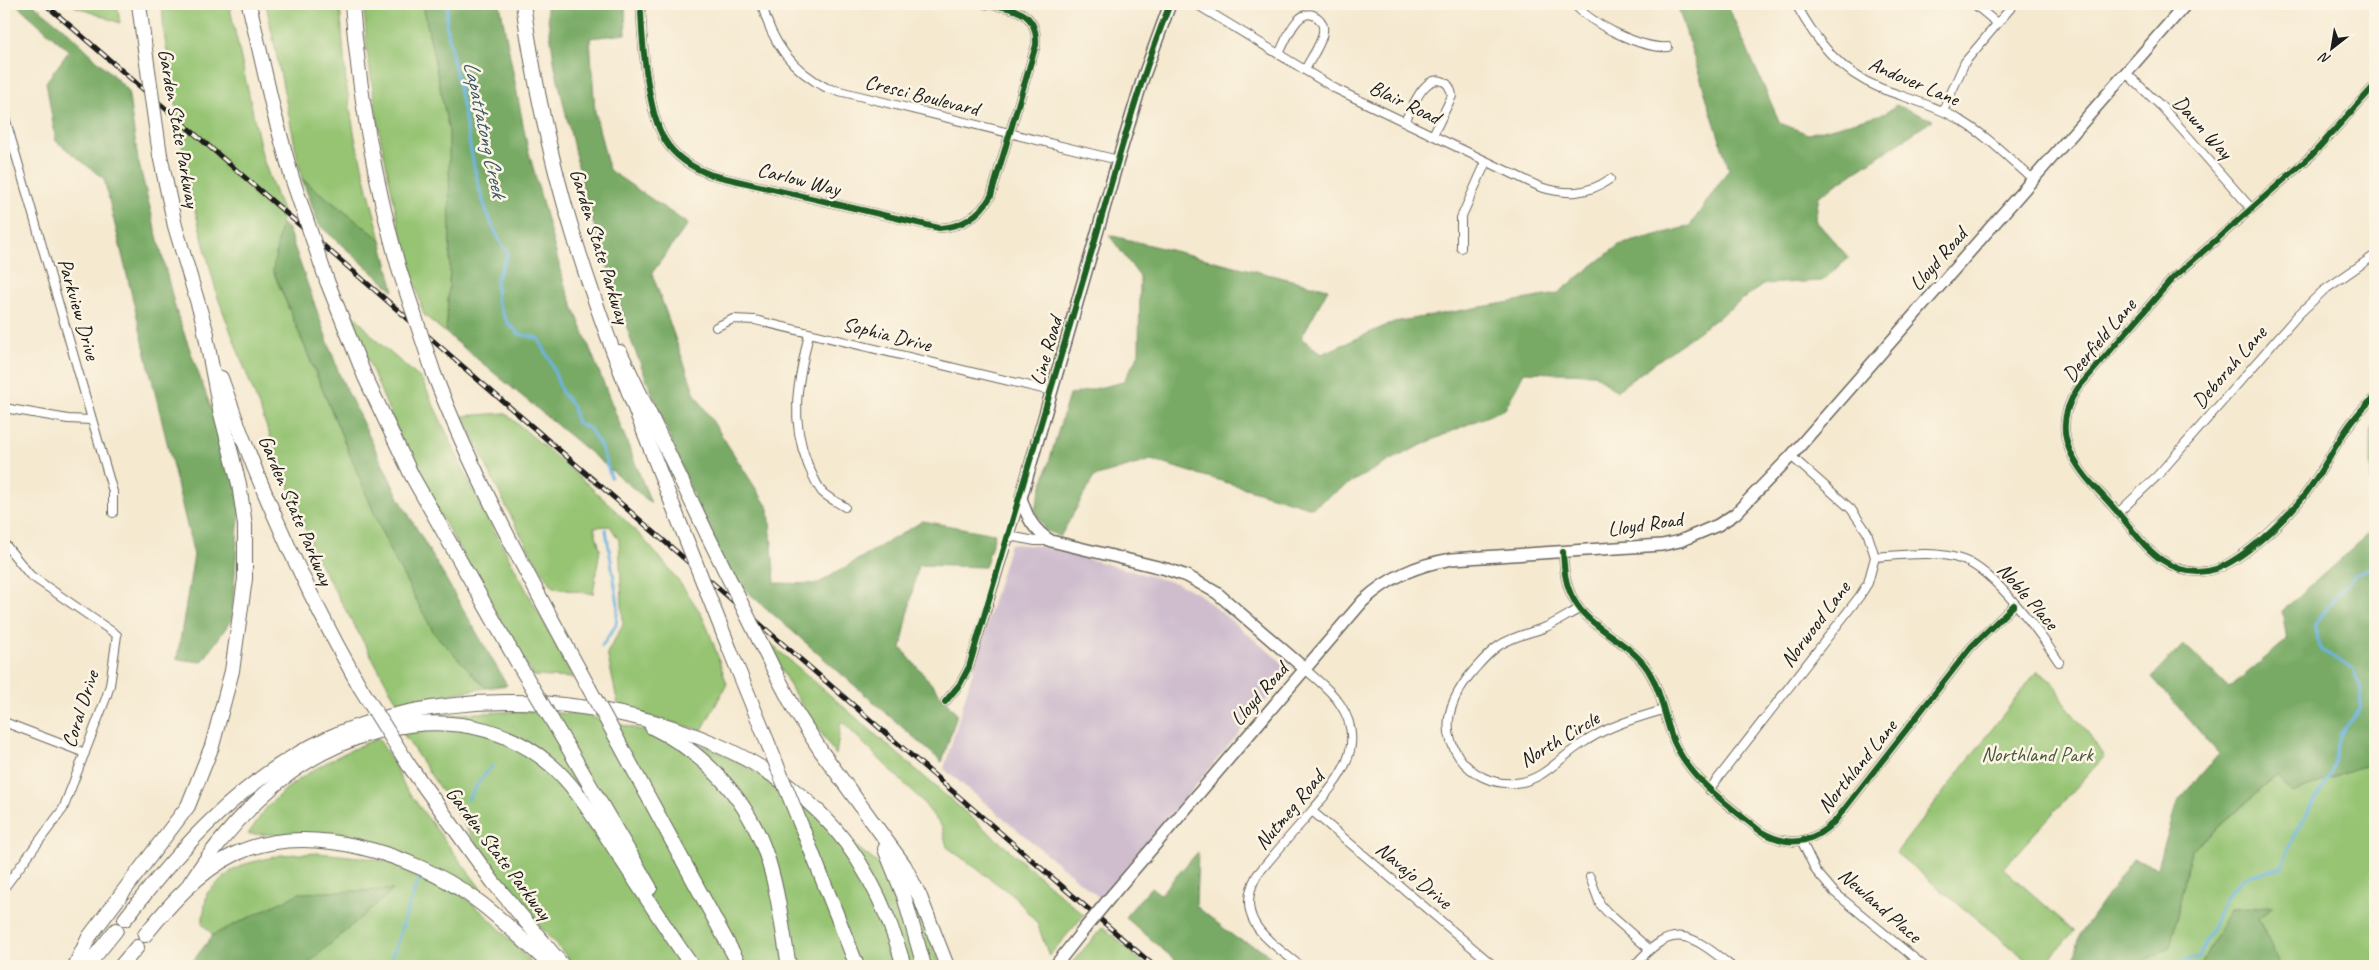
<svg xmlns="http://www.w3.org/2000/svg" width="2379" height="970" font-family="Caveat,sans-serif">
	<style>
		.industrial { fill: #cfbdce }
		.green { fill: #96c473; stroke: #597048 }
		.forest { fill: #78aa65; stroke: #4a6340 }
		.lines { fill: none; stroke-linecap: round; stroke-linejoin: round }
		.stream { stroke: #6cb4e3; stroke-width: 3 }
		.street-casing { stroke: #68645b; stroke-width: 10 }
		.secondary-casing { stroke: #68645b; stroke-width: 14 }
		.highway-casing { stroke: #68645b; stroke-width: 16 }
		.street { stroke: #fff; stroke-width: 8 }
		.secondary { stroke: #fff; stroke-width: 11 }
		.highway { stroke: #fff; stroke-width: 14 }
		.rail-casing { stroke: #1c1c1c; stroke-width: 5 }
		.rail { stroke: #fcf5e5; stroke-width: 3; stroke-dasharray: 9; stroke-linecap: butt }
		.secondary-bridge-casing { stroke: #68645b; stroke-width: 14; stroke-linecap: butt }
		.highway-bridge-casing { stroke: #68645b; stroke-width: 16; stroke-linecap: butt }
		.secondary-bridge { stroke: #fff; stroke-width: 11 }
		.highway-bridge { stroke: #fff; stroke-width: 14 }
		.cycleway-casing { stroke: #fcf5e5; stroke-width: 9 }
		.cycleway { stroke: #1b5e20; stroke-width: 6 }
		.labels { text-anchor: middle; dominant-baseline: central; stroke-width: 5; stroke-linejoin: round; paint-order: stroke }
		.street-label { font-size: 21px; fill: #1c1c1c; stroke: #fcf5e5 }
		.park-label { font-size: 21px; fill: #47573a; stroke: #fcf5e5 }
		.water-label { font-size: 22px; font-style: italic; fill: #3c596c; stroke: #fcf5e5 }
	</style>
	<rect width="100%" height="100%" fill="#fcf5e5"/>
	<filter id="ink" filterUnits="userSpaceOnUse"><feTurbulence type="fractalNoise" baseFrequency=".02" numOctaves="2"/><feDisplacementMap in="SourceGraphic" scale="10" xChannelSelector="R" yChannelSelector="G"/><feConvolveMatrix kernelMatrix="1 2 1 2 8 2 1 2 1" color-interpolation-filters="sRGB"/></filter>
	<filter id="wash" filterUnits="userSpaceOnUse"><feTurbulence type="fractalNoise" baseFrequency=".0096" numOctaves="4" result="noise"/><feDisplacementMap in="SourceGraphic" scale="20" xChannelSelector="R" yChannelSelector="G"/><feGaussianBlur stdDeviation="1.12" result="paint"/><feColorMatrix in="noise" values="0 0 0 0 0 0 0 0 0 0 0 0 0 0 0 0 0 1.4 0 .05"/><feComposite in="paint" operator="in"/></filter>
	<g filter="url(#wash)">
		<rect width="100%" height="100%" fill="#f5e9d0"/>
		<polygon class="industrial" points="1010,544 1041,546 1179,584 1199,594 1285,665 1289,673 1101,899 944,769"/>
		<g class="green">
			<polygon points="72,4 117,4 120,23 74,6"/>
			<polygon points="162,4 229,4 263,159 283,214 273,271 390,551 434,633 486,688 397,702 315,555 218,298 189,187 164,33"/>
			<polygon points="266,4 340,4 346,83 355,138 381,240 302,179"/>
			<polygon points="364,4 423,4 449,132 450,267 446,333 424,315 399,226 380,135 367,51"/>
			<polygon points="345,305 379,343 422,380 471,486 573,678 533,676 413,468"/>
			<path d="M505,413c70,60 143,118 193,196 12,19 21,53 29,75l-25,46 -83,-21 -12,-56 16,-28 -4,-85 -9,-14 -16,1 6,22 -7,45 -39,-6c-36,-49 -65,-118 -91,-172z"/>
			<polygon points="764,638 1084,915 1049,956 1037,923 1014,896 947,847 942,827 922,801 841,721 836,755 794,693"/>
			<polygon points="2037,671 2054,683 2063,702 2089,734 2104,757 2003,868 2074,931 2043,966 2034,966 1896,853"/>
			<polygon points="530,711 584,715 714,749 764,777 818,816 882,867 918,905 941,966 575,966 508,890 400,729 424,715"/>
			<path d="M378,738l14,22 12,26 89,119 -40,-26 -141,-44 -64,-1c7,-9 13,-20 20,-28 29,-31 72,-52 110,-68z"/>
			<polygon points="2375,762 2375,966 2280,966 2258,918 2271,907 2230,909 2200,966 2134,966 2170,947 2191,851 2278,775 2292,793"/>
			<path d="M318,853c32,3 65,5 95,16 50,19 87,58 121,97h-229l87,-76 -92,3 -87,42 -11,-11 5,-31 23,-21 15,-8 36,-9z"/>
			<polygon points="1103,927 1147,966 1069,966"/>
		</g>
		<g class="forest">
			<polygon points="16,4 33,4 67,31 128,90 138,160 176,311 243,497 238,526 232,619 202,662 177,659 194,555 104,179 56,141 46,82 69,51"/>
			<polygon points="423,4 500,4 527,145 564,283 651,503 446,333 450,267 449,132"/>
			<polygon points="546,4 625,4 626,34 590,38 595,112 609,170 688,224 652,273 695,394 769,509 775,583 817,584 923,521 995,534 985,567 918,565 901,648 957,714 942,762 734,580 711,540 632,343 586,200 555,67"/>
			<path d="M1677,4h50l53,119 28,11 78,-21 10,-8 37,15 -114,76 -4,24 34,38 -27,23 -58,3 -148,107 -22,-17 -70,-2 -19,37c-67,27 -134,57 -193,99l-161,-48 -57,17 -34,60 -16,-8 -9,-20 34,-114 54,-13 16,-28 1,-77 -31,-42 219,54 -27,49 21,16 72,-32 163,-28 62,-49 71,-19 39,-57z"/>
			<polygon points="302,179 381,240 394,291 319,225"/>
			<polygon points="281,223 288,229 340,376 399,498 507,685 486,688 434,633 390,551 273,270"/>
			<polygon points="2375,423 2375,762 2292,793 2277,775 2191,851 2170,947 2134,966 2073,966 2080,934 2133,859 2158,867 2177,802 2219,754 2152,677 2184,644 2229,688 2287,640 2282,611 2371,532 2371,432"/>
			<polygon points="1198,852 1196,906 1236,938 1261,949 1282,966 1182,966 1125,917 1151,887 1160,894"/>
			<polygon points="393,890 305,966 189,966 213,935 300,893"/>
			<polygon points="2273,907 2258,918 2280,966 2200,966 2230,909"/>
		</g>
		<g class="lines">
			<g class="stream">
				<path d="M448,4l-2,19c7,34 13,67 20,101 8,45 16,92 42,130l-12,26 1,22 10,20 12,12 19,4 12,22 12,33 11,13 3,16 14,7 11,18 10,30"/>
				<polyline points="602,646 616,625 618,604 606,530"/>
				<polyline points="468,800 480,780 492,766"/>
				<polyline points="389,966 415,888 423,874"/>
				<polyline points="2171,966 2175,963 2199,957 2226,896 2244,877 2281,868 2294,835 2332,773 2340,734 2360,710 2361,689 2353,669 2321,650 2314,626 2336,596 2356,574 2375,565"/>
			</g>
		</g>
	</g>
	<g filter="url(#ink)">
		<g class="lines">
			<defs>
				<g id="street">
					<path d="M762,4c9,38 29,66 65,84l291,72"/>
					<path d="M1196,4l140,85 204,98c26,8 47,8 70,-8"/>
					<path d="M1574,4c18,20 67,45 94,43"/>
					<path d="M1796,4c20,37 44,68 84,84 26,10 54,17 78,31 28,15 51,40 75,60"/>
					<polyline points="1974,4 1997,23"/>
					<path d="M641,12c1,24 3,48 7,72 8,46 16,74 64,91l227,53c23,-1 40,-12 52,-32l45,-151c2,-35 -24,-37 -52,-41"/>
					<path d="M1279,54c6,-12 20,-52 39,-36 4,3 6,9 5,14 -1,12 -13,27 -18,38"/>
					<polyline points="2126,73 2162,107 2251,208"/>
					<path d="M2375,85l-62,69 -141,125 -94,109c-24,35 -13,65 13,95 9,10 19,20 28,31 13,15 26,35 43,46 40,27 71,4 101,-22 17,-15 33,-30 46,-49 23,-32 35,-66 66,-92"/>
					<polyline points="1943,111 1965,62 2014,4"/>
					<polyline points="4,114 113,492 113,513"/>
					<path d="M1405,121c7,-12 18,-46 37,-40 7,2 9,8 10,15l-19,39"/>
					<polyline points="1461,248 1461,218 1486,162"/>
					<polyline points="716,327 733,319 755,320 1051,391"/>
					<path d="M809,334c-11,48 -20,83 -1,131 4,9 8,19 14,27 6,6 15,10 23,15"/>
					<polyline points="4,408 68,419 91,420"/>
					<polyline points="2118,513 2158,475 2298,315 2323,291 2375,255"/>
					<polyline points="1009,536 1035,541 1051,541"/>
					<polyline points="4,543 30,575 117,635 110,685 106,698 63,809 4,888"/>
					<path d="M1563,552c1,17 2,33 11,48 15,29 56,41 74,70 14,22 16,48 26,72 18,39 54,63 86,89 29,17 51,13 75,-10l136,-174 43,-42"/>
					<path d="M1875,557c28,-2 62,-7 88,3 32,11 77,73 96,102"/>
					<path d="M1579,609c-11,6 -22,13 -33,18 -15,6 -33,9 -46,18 -11,7 -19,17 -27,26 -21,25 -35,56 -14,86 13,18 34,28 56,26 29,-2 47,-28 71,-42 23,-15 50,-23 77,-31"/>
					<polyline points="945,702 960,684 969,667 1021,498"/>
					<polyline points="4,722 85,753"/>
					<polyline points="1709,790 1859,597 1868,583 1875,557 1867,532 1851,509 1791,456"/>
					<polyline points="1312,811 1494,966"/>
					<polyline points="1802,842 1816,871 1834,892 1924,966"/>
					<polyline points="1590,877 1600,904 1607,912 1649,949"/>
					<path d="M1300,966c-30,-25 -68,-46 -43,-91 15,-18 31,-37 47,-55 28,-33 67,-70 36,-116 -9,-14 -23,-24 -35,-35"/>
					<path d="M1634,966c39,-45 56,-33 97,0"/>
				</g>
				<g id="secondary">
					<path d="M1170,4l-27,74 -25,82 -97,338c6,19 12,32 30,43l115,28 21,7 30,17 88,76"/>
					<path d="M1113,894l250,-293c26,-24 54,-36 89,-42l210,-14 18,-4 38,-16 17,-11 56,-58 395,-452"/>
					<polyline points="1055,966 1085,928"/>
				</g>
				<g id="highway">
					<polyline points="139,4 143,35"/>
					<polyline points="249,4 274,113 292,178"/>
					<path d="M352,4c7,91 23,180 48,268"/>
					<path d="M523,4c11,77 27,154 50,229 28,93 65,182 100,273"/>
					<polyline points="160,155 175,226 207,334"/>
					<polyline points="327,281 365,377 412,476 519,665"/>
					<polyline points="620,352 708,536"/>
					<path d="M434,374c42,109 99,211 155,314"/>
					<path d="M221,378c37,108 83,210 139,309"/>
					<polyline points="730,650 767,741"/>
					<polyline points="776,674 796,712 821,751 904,865 920,897 947,966"/>
					<path d="M652,727c51,25 94,70 113,124 13,36 17,77 24,115"/>
					<polyline points="617,739 740,966"/>
					<polyline points="566,744 650,888"/>
					<polyline points="408,764 493,882 563,966"/>
					<polyline points="801,825 857,966"/>
					<polyline points="885,849 904,896 924,966"/>
					<path d="M188,886c25,-39 54,-73 89,-103 77,-63 194,-87 274,-18 22,19 38,45 54,69 29,44 57,89 87,132"/>
					<path d="M125,919c56,-72 117,-141 203,-181 146,-67 376,-39 492,75 43,42 68,97 84,153"/>
					<path d="M145,935c25,-31 53,-63 90,-81 73,-34 178,0 240,45 28,20 51,45 77,67"/>
					<polyline points="75,966 89,937 188,806 212,746 232,671 245,579 245,525 239,484 220,410 204,326"/>
					<polyline points="87,966 116,930"/>
					<polyline points="121,966 137,947"/>
				</g>
			</defs>
			<use href="#street" class="street-casing"/>
			<use href="#secondary" class="secondary-casing"/>
			<use href="#highway" class="highway-casing"/>
			<use href="#street" class="street"/>
			<use href="#secondary" class="secondary"/>
			<use href="#highway" class="highway"/>
			<defs>
				<polyline id="rail" points="45,4 1154,966"/>
			</defs>
			<use href="#rail" class="rail-casing"/>
			<use href="#rail" class="rail"/>
			<defs>
				<polyline id="secondary-bridge" points="1085,928 1113,894"/>
				<g id="highway-bridge">
					<polyline points="143,35 160,155"/>
					<polyline points="292,178 327,281"/>
					<polyline points="400,272 434,374"/>
					<polyline points="673,506 730,650"/>
					<polyline points="708,536 776,674"/>
					<polyline points="519,665 566,744"/>
					<polyline points="360,687 408,764"/>
					<polyline points="589,688 617,739"/>
					<polyline points="767,741 801,825"/>
				</g>
			</defs>
			<use href="#secondary-bridge" class="secondary-bridge-casing"/>
			<use href="#highway-bridge" class="highway-bridge-casing"/>
			<use href="#secondary-bridge" class="secondary-bridge"/>
			<use href="#highway-bridge" class="highway-bridge"/>
			<defs>
				<g id="cycleway">
					<path d="M641,12c1,24 3,48 7,72 8,46 16,74 64,91l227,53c23,-1 40,-12 52,-32l45,-151c2,-35 -24,-37 -52,-41"/>
					<path d="M2375,85l-62,69 -141,125 -94,109c-24,35 -13,65 13,95 9,10 19,20 28,31 13,15 26,35 43,46 40,27 71,4 101,-22 17,-15 33,-30 46,-49 23,-32 35,-66 66,-92"/>
					<path d="M1563,552c1,17 2,33 11,48 15,29 56,41 74,70 14,22 16,48 26,72 18,39 54,63 86,89 29,17 51,13 75,-10l136,-174 43,-42"/>
					<path d="M945,702l15,-18 9,-17c41,-136 81,-273 121,-410 25,-85 47,-171 80,-253"/>
				</g>
			</defs>
			<use href="#cycleway" class="cycleway-casing"/>
			<use href="#cycleway" class="cycleway"/>
		</g>
	</g>
	<g class="labels">
		<g class="street-label">
			<text transform="translate(1914 81) rotate(23)">Andover Lane</text>
			<text transform="translate(922 95) rotate(14)">Cresci Boulevard</text>
			<text transform="translate(1405 102) rotate(26)">Blair Road</text>
			<text transform="translate(2203 127) rotate(48)">Dawn Way</text>
			<text transform="translate(179 128) rotate(80)">Garden State Parkway</text>
			<text transform="translate(799 179) rotate(14)">Carlow Way</text>
			<text transform="translate(600 246) rotate(73)">Garden State Parkway</text>
			<text transform="translate(1938 259) rotate(-49)">Lloyd Road</text>
			<text transform="translate(79 309) rotate(74)">Parkview Drive</text>
			<text transform="translate(887 334) rotate(14)">Sophia Drive</text>
			<text transform="translate(2099 340) rotate(-50)">Deerfield Lane</text>
			<text transform="translate(1046 351) rotate(-74)">Line Road</text>
			<text transform="translate(2229 367) rotate(-49)">Deborah Lane</text>
			<text transform="translate(296 510) rotate(67)">Garden State Parkway</text>
			<text transform="translate(1645 524) rotate(-8)">Lloyd Road</text>
			<text transform="translate(2028 596) rotate(49)">Noble Place</text>
			<text transform="translate(1815 624) rotate(-53)">Norwood Lane</text>
			<text transform="translate(1259 694) rotate(-49)">Lloyd Road</text>
			<text transform="translate(80 709) rotate(-72)">Coral Drive</text>
			<text transform="translate(1559 739) rotate(-31)">North Circle</text>
			<text transform="translate(1857 766) rotate(-51)">Northland Lane</text>
			<text transform="translate(1289 810) rotate(-50)">Nutmeg Road</text>
			<text transform="translate(499 853) rotate(53)">Garden State Parkway</text>
			<text transform="translate(1414 875) rotate(40)">Navajo Drive</text>
			<text transform="translate(1880 905) rotate(41)">Newland Place</text>
		</g>
		<g class="park-label">
			<text x="2037" y="754">Northland Park</text>
		</g>
		<g class="water-label">
			<text transform="translate(485 129) rotate(78)">Lapattatong Creek</text>
		</g>
	</g>
	<rect width="2379" height="970" fill="none" stroke="#fcf5e5" stroke-width="20"/>
	<g transform="translate(2332 48) rotate(211)" stroke="#fcf5e5" stroke-width="4" paint-order="stroke">
	<path d="M0-4L9 19L0 12L-9 19Z" fill="#1c1c1c"/>
	<text y="-8" font-size="14" font-weight="bold" text-anchor="middle" fill="#1c1c1c">N</text>
	</g>
</svg>
